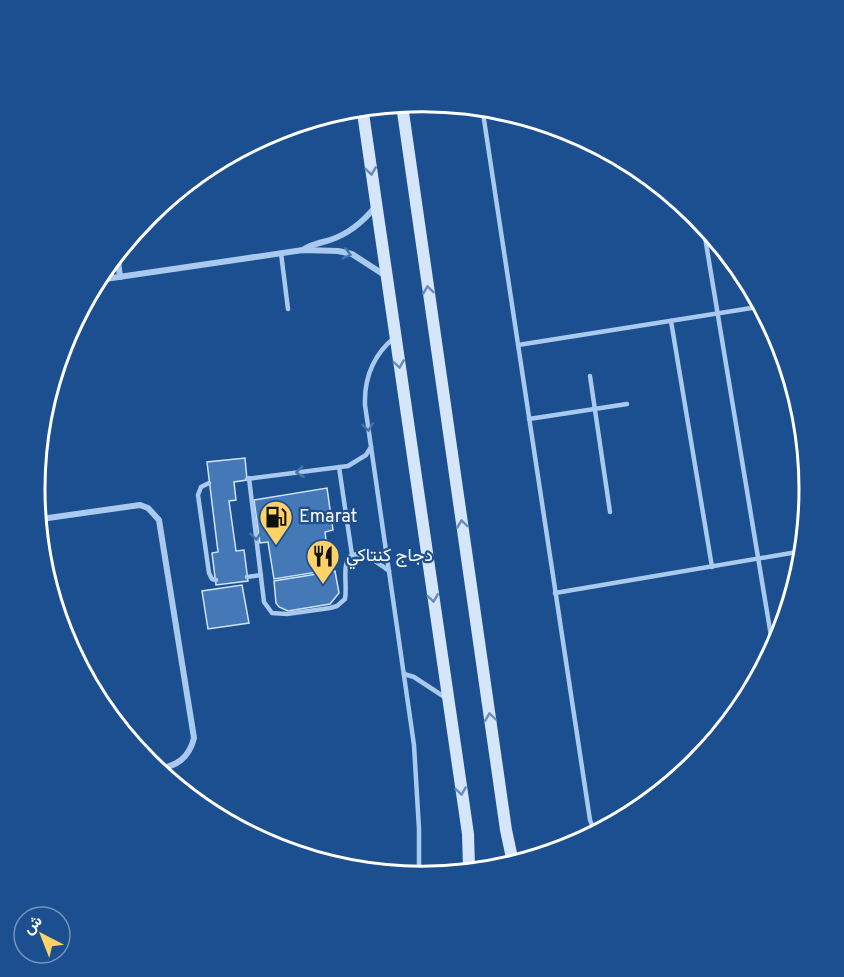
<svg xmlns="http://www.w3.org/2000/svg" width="844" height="977" font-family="Overpass,Vazirmatn,sans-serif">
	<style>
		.building { fill: #4478b7; stroke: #cfe3fa; stroke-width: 1.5 }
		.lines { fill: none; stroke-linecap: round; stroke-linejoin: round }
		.lane { stroke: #a9c9ee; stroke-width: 4.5 }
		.street { stroke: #a9c9ee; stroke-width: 6 }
		.secondary { stroke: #d6e6fa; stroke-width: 12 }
		.oneway { stroke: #668bba }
		.oneway2 { stroke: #4674ac }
		.labels { text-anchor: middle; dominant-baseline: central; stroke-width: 4.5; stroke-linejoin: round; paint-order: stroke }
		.poi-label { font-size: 18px; fill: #fff; stroke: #1b4f8f; text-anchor: start }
		.rim { fill: none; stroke: #fff; stroke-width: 3 }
	</style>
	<rect width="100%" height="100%" fill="#1b4f8f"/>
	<g class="building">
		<polygon points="245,458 247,480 234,482 236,500 229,501 236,551 244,550 248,581 216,585 212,553 218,552 207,462"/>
		<polygon points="327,488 333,530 325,532 330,570 274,579 268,542 260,543 254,500"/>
		<polygon points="335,571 339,593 330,604 288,611 279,607 276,603 274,581"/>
		<polygon points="242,585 249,623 208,629 202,591"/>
	</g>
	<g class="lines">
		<g class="lane">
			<polyline points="483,113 590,820 594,830"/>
			<polyline points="703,225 773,648"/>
			<polyline points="281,253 288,309"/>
			<polyline points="671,321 712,567"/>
			<path d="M395,337c-22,18 -31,40 -30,68l49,340 5,84v46"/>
			<polyline points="518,345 758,307"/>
			<polyline points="590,376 610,512"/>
			<polyline points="529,419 627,404"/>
			<polyline points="339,467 352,555"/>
			<path d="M249,478l15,124 8,11 15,1 43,-6 7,-2 8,-7c2,-11 -1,-23 1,-34 4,-24 34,-1 43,6"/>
			<polyline points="247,479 348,466 366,455 371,447"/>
			<polyline points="209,483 201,487 198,495 209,573 212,579 216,580"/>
			<polyline points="247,577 261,575"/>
			<polyline points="555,593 797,552"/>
			<polyline points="404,674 414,677 446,698"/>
		</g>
		<g class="street">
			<path d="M303,250c8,-6 17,-7 27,-10 18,-6 33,-18 45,-33"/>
			<polyline points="118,260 120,277"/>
			<polyline points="105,279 303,250 338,251 352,254 386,276"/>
			<path d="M41,519l99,-14 8,3 11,12 35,218c-5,20 -17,28 -36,31"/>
		</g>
		<g class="secondary">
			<polyline points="402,105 506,830 512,858"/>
			<polyline points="363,113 468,834 469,867"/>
		</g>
	</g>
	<defs><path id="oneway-chevron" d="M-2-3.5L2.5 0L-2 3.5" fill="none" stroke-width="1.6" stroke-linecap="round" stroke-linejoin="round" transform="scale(1.5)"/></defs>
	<g class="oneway">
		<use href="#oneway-chevron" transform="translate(371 171) rotate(82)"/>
		<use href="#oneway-chevron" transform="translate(428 290) rotate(-98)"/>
		<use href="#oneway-chevron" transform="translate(399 364) rotate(82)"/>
		<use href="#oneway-chevron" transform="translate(462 524) rotate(-98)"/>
		<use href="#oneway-chevron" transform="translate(433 598) rotate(82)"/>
		<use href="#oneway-chevron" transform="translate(490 717) rotate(-98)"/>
		<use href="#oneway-chevron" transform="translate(461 791) rotate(82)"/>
	</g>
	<g class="oneway2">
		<use href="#oneway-chevron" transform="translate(347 254) rotate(15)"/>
		<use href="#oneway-chevron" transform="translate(368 427) rotate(81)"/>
		<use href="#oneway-chevron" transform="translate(300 472) rotate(173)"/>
		<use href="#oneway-chevron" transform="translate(256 536) rotate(83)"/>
	</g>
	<defs>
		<symbol id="fuel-pin" viewBox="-11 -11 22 30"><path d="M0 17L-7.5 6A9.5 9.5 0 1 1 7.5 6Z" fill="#ffd166" stroke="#1b4f8f"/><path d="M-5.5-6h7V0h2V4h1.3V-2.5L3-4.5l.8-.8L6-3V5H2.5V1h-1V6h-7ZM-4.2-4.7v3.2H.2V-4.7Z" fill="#111"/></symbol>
		<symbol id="restaurant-pin" viewBox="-11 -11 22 30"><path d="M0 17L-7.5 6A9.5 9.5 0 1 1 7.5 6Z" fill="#ffd166" stroke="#1b4f8f"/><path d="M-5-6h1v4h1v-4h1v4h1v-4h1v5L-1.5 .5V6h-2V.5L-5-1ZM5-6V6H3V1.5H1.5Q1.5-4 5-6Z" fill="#111"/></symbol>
	</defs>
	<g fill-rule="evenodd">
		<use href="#fuel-pin" x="257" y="498" width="38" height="52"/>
		<use href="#restaurant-pin" x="304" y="537" width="38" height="52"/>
	</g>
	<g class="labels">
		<g class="poi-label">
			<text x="299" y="517">Emarat</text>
			<text x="346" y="556">دجاج كنتاكي</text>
		</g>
	</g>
	<path d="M0 0H844V977H0ZM45 489a377 377 0 1 1 754 0a377 377 0 1 1-754 0Z" fill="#1b4f8f" fill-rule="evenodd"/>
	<path class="rim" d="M45 489a377 377 0 1 1 754 0a377 377 0 1 1-754 0Z"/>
	<g transform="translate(42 935) rotate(318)"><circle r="28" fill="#1b4f8f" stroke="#7695bc" stroke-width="1.5"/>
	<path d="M0-4.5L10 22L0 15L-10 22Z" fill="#ffd166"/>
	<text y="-9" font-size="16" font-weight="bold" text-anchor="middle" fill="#ffffff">ش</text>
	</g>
</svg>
